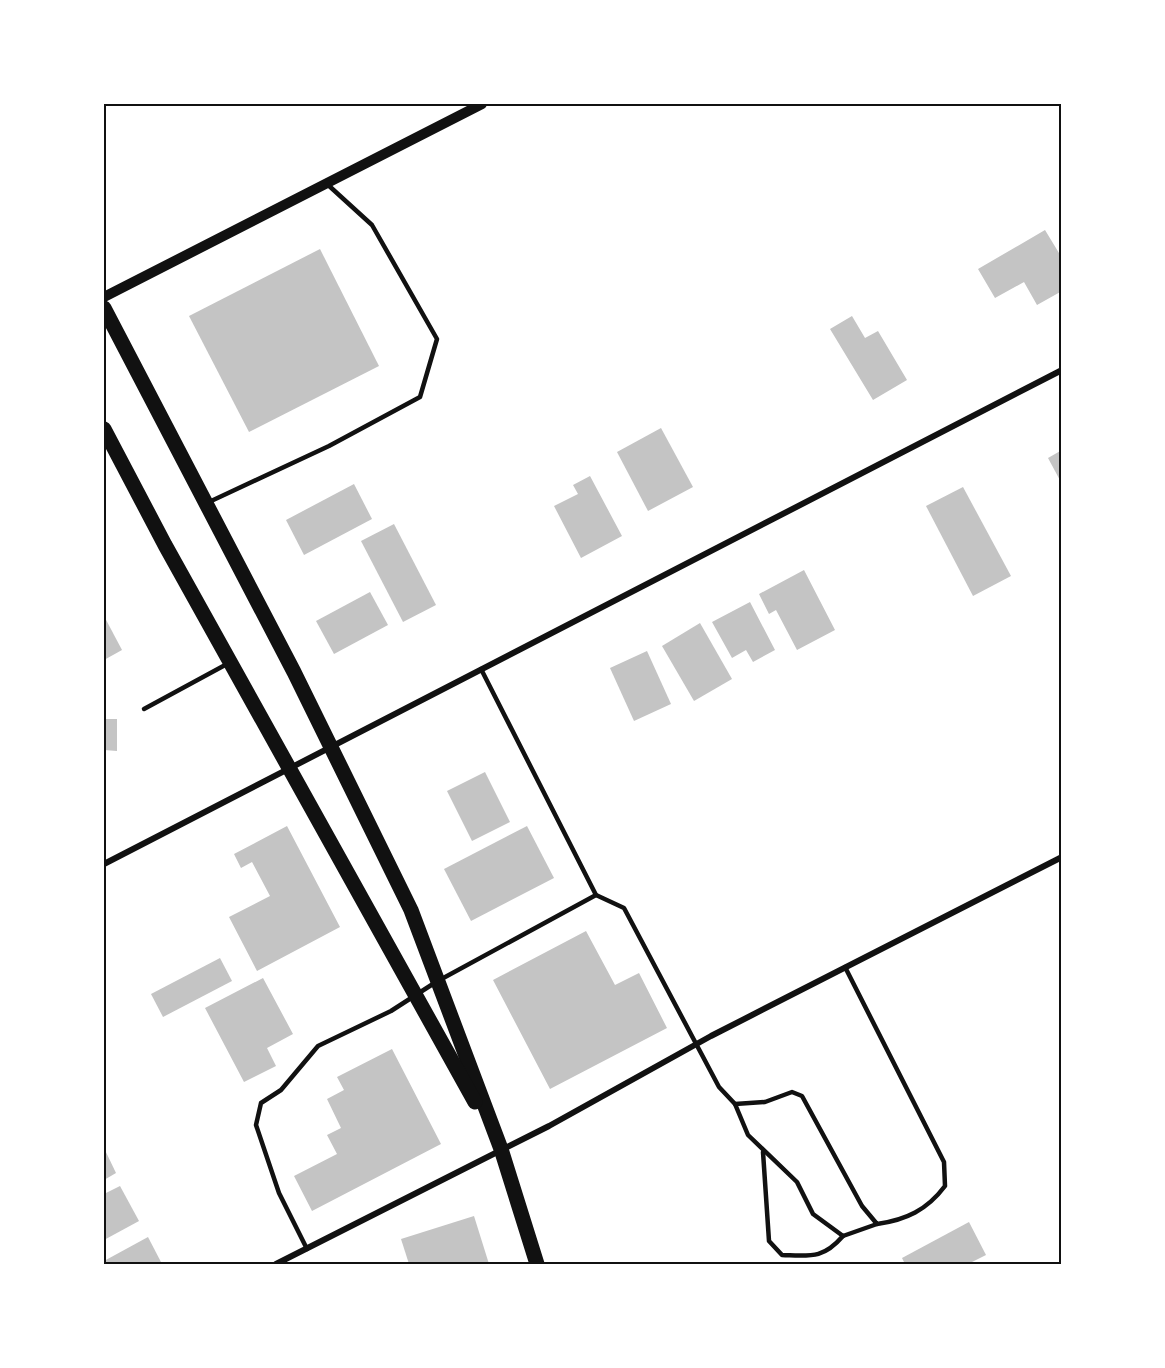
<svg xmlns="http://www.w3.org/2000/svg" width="1165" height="1368" font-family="'Nunito Sans',sans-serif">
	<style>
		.building { fill: #c4c4c4 }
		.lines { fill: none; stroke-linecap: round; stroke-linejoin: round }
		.service { stroke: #111; stroke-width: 4.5 }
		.minor { stroke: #111; stroke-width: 6 }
		.tertiary { stroke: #111; stroke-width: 10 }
		.primary { stroke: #111; stroke-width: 15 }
		.neatline { fill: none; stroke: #111; stroke-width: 2 }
	</style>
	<rect width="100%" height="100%" fill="#fff"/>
	<g class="building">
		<polygon points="1045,230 1062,258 1062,291 1037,305 1024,282 995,298 978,269"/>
		<polygon points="320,249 379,366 249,432 189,316"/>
		<polygon points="852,316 865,338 878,331 907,380 873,400 830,329"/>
		<polygon points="661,428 693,487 648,511 617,452"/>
		<polygon points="1062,450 1062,484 1048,458"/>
		<polygon points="590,476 622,536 581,558 554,506 578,494 573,485"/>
		<polygon points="354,484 372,519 304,555 286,520"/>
		<polygon points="963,487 1011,576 973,596 926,506"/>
		<polygon points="394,524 436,605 403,622 361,541"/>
		<polygon points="804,570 835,630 797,650 776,610 769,614 759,594"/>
		<polygon points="370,592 388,625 334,654 316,621"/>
		<polygon points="750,602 775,650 753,662 746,650 732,658 712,622"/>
		<polygon points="104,616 122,650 104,660"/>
		<polygon points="700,623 732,679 694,701 662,646"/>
		<polygon points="647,651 671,704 634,721 610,668"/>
		<polygon points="104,719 117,719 117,751 104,750"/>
		<polygon points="485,772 510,822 472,841 447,791"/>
		<polygon points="287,826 340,927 257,971 229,917 270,896 252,862 241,868 234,854"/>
		<polygon points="527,826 554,878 471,921 444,869"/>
		<polygon points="586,931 615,985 639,973 667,1028 550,1089 493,980"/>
		<polygon points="220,958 232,981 163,1017 151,994"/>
		<polygon points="263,978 293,1034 267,1048 276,1066 244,1082 205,1008"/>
		<polygon points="392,1049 441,1144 312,1211 294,1176 337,1154 327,1135 341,1128 327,1099 344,1090 337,1077"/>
		<polygon points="104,1148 116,1173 104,1180"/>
		<polygon points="120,1186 139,1221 104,1240 104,1194"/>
		<polygon points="474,1216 489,1264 409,1264 401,1239"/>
		<polygon points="969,1222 986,1255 968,1264 905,1264 902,1258"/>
		<polygon points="148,1237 162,1264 104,1264 104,1261"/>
	</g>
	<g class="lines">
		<g class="service">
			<polyline points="209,502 329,446 420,397 437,339 372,225 327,184"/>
			<polyline points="481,669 596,895 624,908 719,1087 735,1104 748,1135 797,1182 813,1214 843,1236 877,1224"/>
			<polyline points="144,709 227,664"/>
			<path d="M735,1104l30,-2 27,-10 10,4 60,110 15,18c29,-4 50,-14 68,-38l-1,-24 -99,-195"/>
			<path d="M763,1152l6,89 13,14c29,1 41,4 61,-19"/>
			<polyline points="307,1249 279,1193 256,1125 261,1103 281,1090 318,1046 391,1011 436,982 596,895"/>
		</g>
		<g class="minor">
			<polyline points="104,864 1062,370"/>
			<polyline points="276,1264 549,1126 711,1036 1062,857"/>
		</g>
		<polyline class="tertiary" points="104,297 482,104"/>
		<g class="primary">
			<polyline points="104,308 294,672 411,910 501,1149 537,1264"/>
			<polyline points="104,429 165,545 475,1102"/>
		</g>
	</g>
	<rect width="1165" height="1368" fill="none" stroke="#ffffff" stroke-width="210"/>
	<rect x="105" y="105" width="955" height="1158" class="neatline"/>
</svg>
